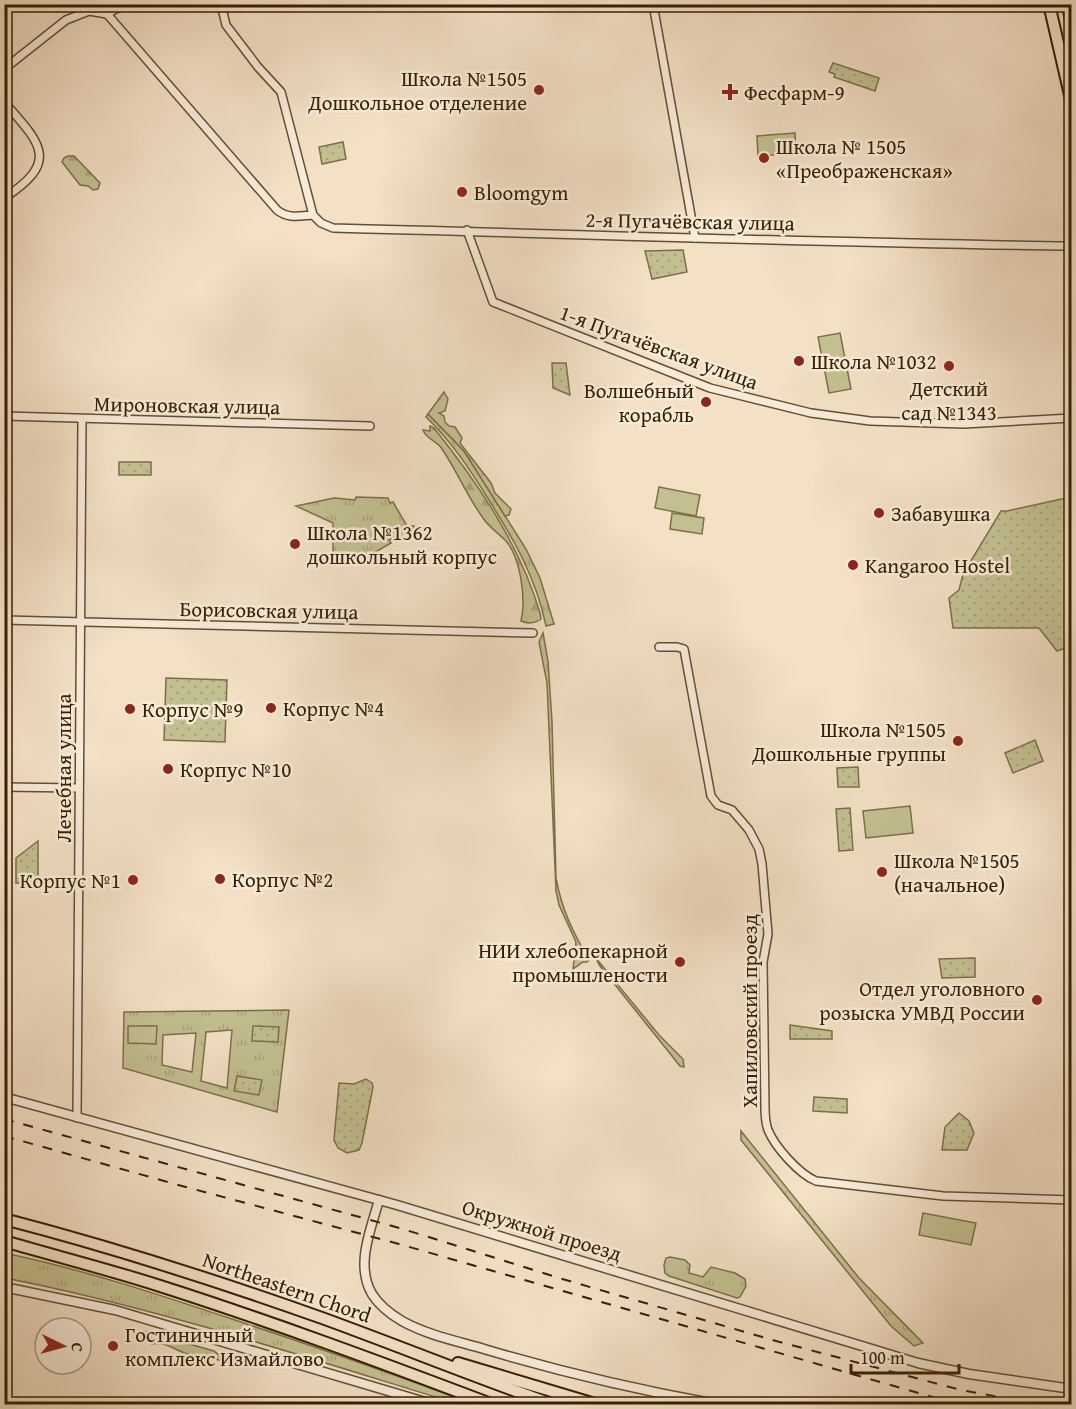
<svg xmlns="http://www.w3.org/2000/svg" width="1076" height="1409" font-family="'Gentium Book Plus',serif">
	<style>
		.grass { fill: url(#grass-tufts); stroke: #7c7048; stroke-width: 1.5; fill-rule: evenodd }
		.forest { fill: url(#forest-firs); stroke: #7c7048; stroke-width: 1.5 }
		.park { fill: url(#park-dots); stroke: #7c7048; stroke-width: 1.5 }
		.pitch { fill: #c3c090; stroke: #7c7048; stroke-width: 1.5 }
		.lines { fill: none; stroke-linecap: round; stroke-linejoin: round }
		.minor-casing { stroke: #654f31; stroke-width: 10 }
		.tertiary-casing { stroke: #654f31; stroke-width: 11 }
		.primary-casing { stroke: #361f00; stroke-width: 14 }
		.minor { stroke: #f7ebd9; stroke-width: 7 }
		.tertiary { stroke: #f7ebd9; stroke-width: 8 }
		.primary { stroke: #f3e0c5; stroke-width: 10 }
		.tram { stroke: #361f00; stroke-width: 1.5 }
		.rail { stroke: #361f00; stroke-width: 2; stroke-dasharray: 10 10; stroke-linecap: butt }
		.poi-dot { fill: #8f2418; stroke: #f7ebd9; stroke-width: 2 }
		.labels { text-anchor: middle; dominant-baseline: central; stroke-width: 5; stroke-linejoin: round; paint-order: stroke }
		.poi-label { font-size: 21px; fill: #361f00; stroke: #f7ebd9; text-anchor: start }
		.street-label { font-size: 21px; fill: #361f00; stroke: #f7ebd9 }
	</style>
	<defs>
		<pattern id="grass-tufts" width="24" height="20" patternUnits="userSpaceOnUse" patternTransform="scale(1.5)"><rect width="24" height="20" fill="#c3c090"/><path d="M3 7l-1-3M5 7V3M7 7l1-3M15 17l-1-3M17 17v-4M19 17l1-3" fill="none" stroke="#a8a57a"/></pattern>
		<pattern id="forest-firs" width="22" height="20" patternUnits="userSpaceOnUse" patternTransform="scale(1.5)"><rect width="22" height="20" fill="#c3c090"/><path d="M5 1l3.5 6h-7zM16 11l3.5 6h-7z" fill="#a8a57a"/></pattern>
		<pattern id="park-dots" width="8" height="8" patternUnits="userSpaceOnUse" patternTransform="scale(1.5)"><rect width="8" height="8" fill="#c3c090"/><path d="M2 2h.1M6 6h.1" fill="none" stroke="#a8a57a" stroke-width="1.8" stroke-linecap="round"/></pattern>
	</defs>
	<rect width="100%" height="100%" fill="#f3e0c5"/>
	<filter id="stains"><feTurbulence type="fractalNoise" baseFrequency=".00333" numOctaves="4"/><feColorMatrix values="0 0 0 0 .2 0 0 0 0 .09 0 0 0 0 .02 0 0 0 .5 -.17"/></filter>
	<radialGradient id="worn" r=".72"><stop offset=".6" stop-color="#630" stop-opacity="0"/><stop offset="1" stop-color="#630" stop-opacity=".3"/></radialGradient>
	<g class="grass">
		<path d="M428,414l36,37 62,98 14,29 14,46 -8,2c-10,-49 -33,-88 -59,-129 -18,-29 -36,-56 -61,-80z"/>
		<polygon points="356,497 388,498 390,503 393,502 407,526 414,526 413,534 399,541 396,536 389,540 391,543 353,565 333,565 333,523 296,506 334,498 355,500"/>
		<path d="M543,633l5,28 4,61 4,156c6,33 17,54 33,82l-2,2h-4l-10,7 3,-27 -17,-37 -3,-14 -9,-208 -8,-41z"/>
		<polygon points="595,957 659,1035 683,1059 684,1067 680,1066 600,966"/>
		<path d="M289,1010l-12,102 -154,-44 1,-56zM232,1030l-5,58 -26,-7 5,-49zM196,1033l-4,39 -30,-7 1,-30z"/>
		<polygon points="741,1131 859,1278 923,1343 914,1346 891,1326 741,1140"/>
		<path d="M4,1253c78,16 153,41 228,66 81,27 162,55 241,85h-15c-150,-46 -300,-96 -453,-126z"/>
		<polygon points="670,1257 685,1260 690,1265 689,1273 703,1277 711,1267 735,1273 745,1279 746,1286 740,1297 737,1298 669,1276 665,1273 664,1265 666,1258"/>
	</g>
	<g class="forest">
		<polygon points="68,156 74,156 100,183 98,189 93,190 88,186 80,185 62,162 64,158"/>
		<polygon points="444,392 448,399 445,411 439,413 444,416 445,422 449,426 455,427 462,438 460,443 491,483 495,493 511,509 509,515 505,516 464,451 428,414"/>
		<path d="M430,426l4,2c44,55 86,117 106,185l1,6c-7,5 -13,5 -20,2 5,-21 0,-63 -15,-80 -8,-8 -17,-14 -23,-23 -16,-22 -26,-47 -41,-69 -5,-8 -16,-10 -19,-19l7,1z"/>
		<path d="M143,1331l71,20 5,4 15,4 -1,5c-6,0 -9,-2 -14,-4 -9,-3 -22,-3 -32,-6 -12,-4 -22,-13 -36,-10l-3,-3v-5l-5,1 -2,-2z"/>
	</g>
	<g class="park">
		<polygon points="833,63 879,78 875,91 834,77 835,74 829,72"/>
		<polygon points="343,142 346,159 322,164 319,147"/>
		<polygon points="683,250 687,272 652,279 645,251"/>
		<polygon points="552,363 566,363 570,395 553,388"/>
		<rect x="119" y="462" width="32" height="13"/>
		<polygon points="1071,497 1071,646 1057,651 1039,628 953,628 949,598 959,590 963,574 1001,511 1007,511"/>
		<polygon points="166,678 227,680 225,742 164,740"/>
		<polygon points="1035,740 1043,761 1013,773 1005,753"/>
		<polygon points="858,767 859,787 838,787 837,768"/>
		<polygon points="850,808 853,850 839,851 836,809"/>
		<polygon points="38,841 38,883 16,883 16,858"/>
		<polygon points="975,958 975,977 942,978 939,959"/>
		<polygon points="790,1025 832,1031 832,1039 790,1039"/>
		<polygon points="253,1026 279,1027 278,1042 252,1041"/>
		<polygon points="237,1076 262,1080 259,1095 234,1091"/>
		<polygon points="366,1079 372,1083 373,1087 362,1143 359,1150 347,1153 338,1148 334,1140 339,1083 354,1084"/>
		<polygon points="814,1097 847,1099 847,1113 813,1111"/>
		<polygon points="959,1113 969,1121 974,1133 967,1150 942,1150 945,1127"/>
	</g>
	<g class="pitch">
		<polygon points="795,133 796,153 758,156 757,136"/>
		<polygon points="840,333 851,389 829,393 818,337"/>
		<polygon points="659,487 700,495 696,516 655,508"/>
		<polygon points="672,513 704,518 702,534 670,529"/>
		<polygon points="910,806 913,833 866,838 863,811"/>
		<polygon points="128,1026 157,1026 156,1044 128,1043"/>
		<polygon points="923,1213 976,1223 971,1245 919,1235"/>
	</g>
	<g class="lines">
		<defs>
			<g id="minor">
				<path d="M221,4l5,21 32,42 23,25 32,123 8,8 12,5c246,6 492,15 739,18"/>
				<polyline points="653,4 695,238"/>
				<path d="M107,14l170,196c11,9 22,6 36,5"/>
				<polyline points="4,69 66,20 89,11 107,14 125,4"/>
				<path d="M4,102c35,40 58,59 0,96"/>
				<polyline points="467,230 493,302 710,388 811,413 870,421 964,424 1072,418"/>
				<polyline points="4,416 370,426"/>
				<polyline points="4,620 533,633"/>
				<path d="M659,647h18l7,2 27,147 7,9 14,5 17,20 10,19 3,15 6,70 -5,28 2,145c0,8 0,15 3,23 7,17 31,44 48,51l127,15 129,4"/>
				<polyline points="4,787 79,788"/>
				<polyline points="77,1118 82,419"/>
			</g>
			<g id="tertiary">
				<polyline points="4,1097 397,1205 918,1363 969,1374 1072,1389"/>
				<path d="M379,1200c-8,29 -24,65 -7,94 7,11 18,20 30,27 25,14 55,20 82,28 77,23 154,41 232,55"/>
				<polyline points="4,1287 115,1310 432,1404"/>
			</g>
			<g id="primary">
				<polyline points="1049,4 1072,104"/>
				<path d="M4,1219c108,28 214,62 318,99 77,28 153,59 230,86"/>
				<path d="M4,1241c51,15 103,28 153,44 113,36 223,77 334,119"/>
				<polyline points="458,1363 595,1404"/>
			</g>
		</defs>
		<use href="#minor" class="minor-casing"/>
		<use href="#tertiary" class="tertiary-casing"/>
		<use href="#primary" class="primary-casing"/>
		<use href="#minor" class="minor"/>
		<use href="#tertiary" class="tertiary"/>
		<use href="#primary" class="primary"/>
		<polyline class="tram" points="1061,4 1072,53"/>
		<g class="rail">
			<polyline points="4,1119 403,1229 559,1278 776,1341 961,1390 1037,1404"/>
			<polyline points="4,1136 182,1186 399,1244 957,1404"/>
		</g>
	</g>
	<g class="poi-dot">
		<circle cx="539" cy="90" r="6"/>
		<path d="M727 83h6v6h6v6h-6v6h-6v-6h-6v-6h6z"/>
		<circle cx="764" cy="158" r="6"/>
		<circle cx="462" cy="192" r="6"/>
		<circle cx="799" cy="361" r="6"/>
		<circle cx="949" cy="366" r="6"/>
		<circle cx="706" cy="402" r="6"/>
		<circle cx="879" cy="513" r="6"/>
		<circle cx="295" cy="544" r="6"/>
		<circle cx="853" cy="565" r="6"/>
		<circle cx="271" cy="708" r="6"/>
		<circle cx="130" cy="709" r="6"/>
		<circle cx="958" cy="741" r="6"/>
		<circle cx="168" cy="769" r="6"/>
		<circle cx="882" cy="872" r="6"/>
		<circle cx="220" cy="879" r="6"/>
		<circle cx="133" cy="880" r="6"/>
		<circle cx="680" cy="962" r="6"/>
		<circle cx="1037" cy="1000" r="6"/>
		<circle cx="113" cy="1346" r="6"/>
	</g>
	<g class="labels">
		<g class="poi-label">
			<text x="527" y="78" text-anchor="end">Школа №1505<tspan x="527" dy="24">Дошкольное отделение</tspan></text>
			<text x="744" y="92">Фесфарм-9</text>
			<text x="776" y="146">Школа № 1505<tspan x="776" dy="24">«Преображенская»</tspan></text>
			<text x="474" y="192">Bloomgym</text>
			<text x="811" y="361">Школа №1032</text>
			<text x="949" y="388" text-anchor="middle">Детский<tspan x="949" dy="24">сад №1343</tspan></text>
			<text x="694" y="390" text-anchor="end">Волшебный<tspan x="694" dy="24">корабль</tspan></text>
			<text x="891" y="513">Забавушка</text>
			<text x="307" y="532">Школа №1362<tspan x="307" dy="24">дошкольный корпус</tspan></text>
			<text x="865" y="565">Kangaroo Hostel</text>
			<text x="283" y="708">Корпус №4</text>
			<text x="142" y="709">Корпус №9</text>
			<text x="946" y="729" text-anchor="end">Школа №1505<tspan x="946" dy="24">Дошкольные группы</tspan></text>
			<text x="180" y="769">Корпус №10</text>
			<text x="894" y="860">Школа №1505<tspan x="894" dy="24">(начальное)</tspan></text>
			<text x="232" y="879">Корпус №2</text>
			<text x="121" y="880" text-anchor="end">Корпус №1</text>
			<text x="668" y="950" text-anchor="end">НИИ хлебопекарной<tspan x="668" dy="24">промышлености</tspan></text>
			<text x="1025" y="988" text-anchor="end">Отдел уголовного<tspan x="1025" dy="24">розыска УМВД России</tspan></text>
			<text x="125" y="1334">Гостиничный<tspan x="125" dy="24">комплекс Измайлово</tspan></text>
		</g>
		<g class="street-label">
			<text transform="translate(690 221) rotate(1)">2-я Пугачёвская улица</text>
			<text transform="translate(659 347) rotate(20)">1-я Пугачёвская улица</text>
			<text transform="translate(187 405) rotate(1)">Мироновская улица</text>
			<text transform="translate(269 610) rotate(1)">Борисовская улица</text>
			<text transform="translate(63 768) rotate(-90)">Лечебная улица</text>
			<text transform="translate(749 1011) rotate(-90)">Хапиловский проезд</text>
			<text transform="translate(542 1230) rotate(17)">Окружной проезд</text>
			<text transform="translate(287 1287) rotate(19)">Northeastern Chord</text>
		</g>
	</g>
	<rect width="1076" height="1409" fill="none" stroke="#f3e0c5" stroke-width="24"/>
	<rect x="6" y="6" width="1064" height="1397" fill="none" stroke="#361f00" stroke-width="3"/>
	<rect x="12" y="12" width="1052" height="1385" fill="none" stroke="#361f00" stroke-width="1.5"/>
	<g transform="translate(63 1346) rotate(95)"><circle r="28" fill="#f7ebd9" stroke="#aa9982" stroke-width="1.5"/>
	<path d="M0-4.5L10 22L0 15L-10 22Z" fill="#8f2418"/>
	<text y="-9" font-size="16" font-weight="bold" text-anchor="middle" fill="#361f00">С</text>
	</g>
	<path d="M851 1364v9h108v-9" fill="none" stroke="#361f00" stroke-width="3"/>
	<text x="860" y="1364" font-size="18" fill="#361f00" stroke="#f7ebd9" stroke-width="4.5" paint-order="stroke">100 m</text>
	<rect width="100%" height="100%" filter="url(#stains)"/>
	<rect width="100%" height="100%" fill="url(#worn)"/>
</svg>
